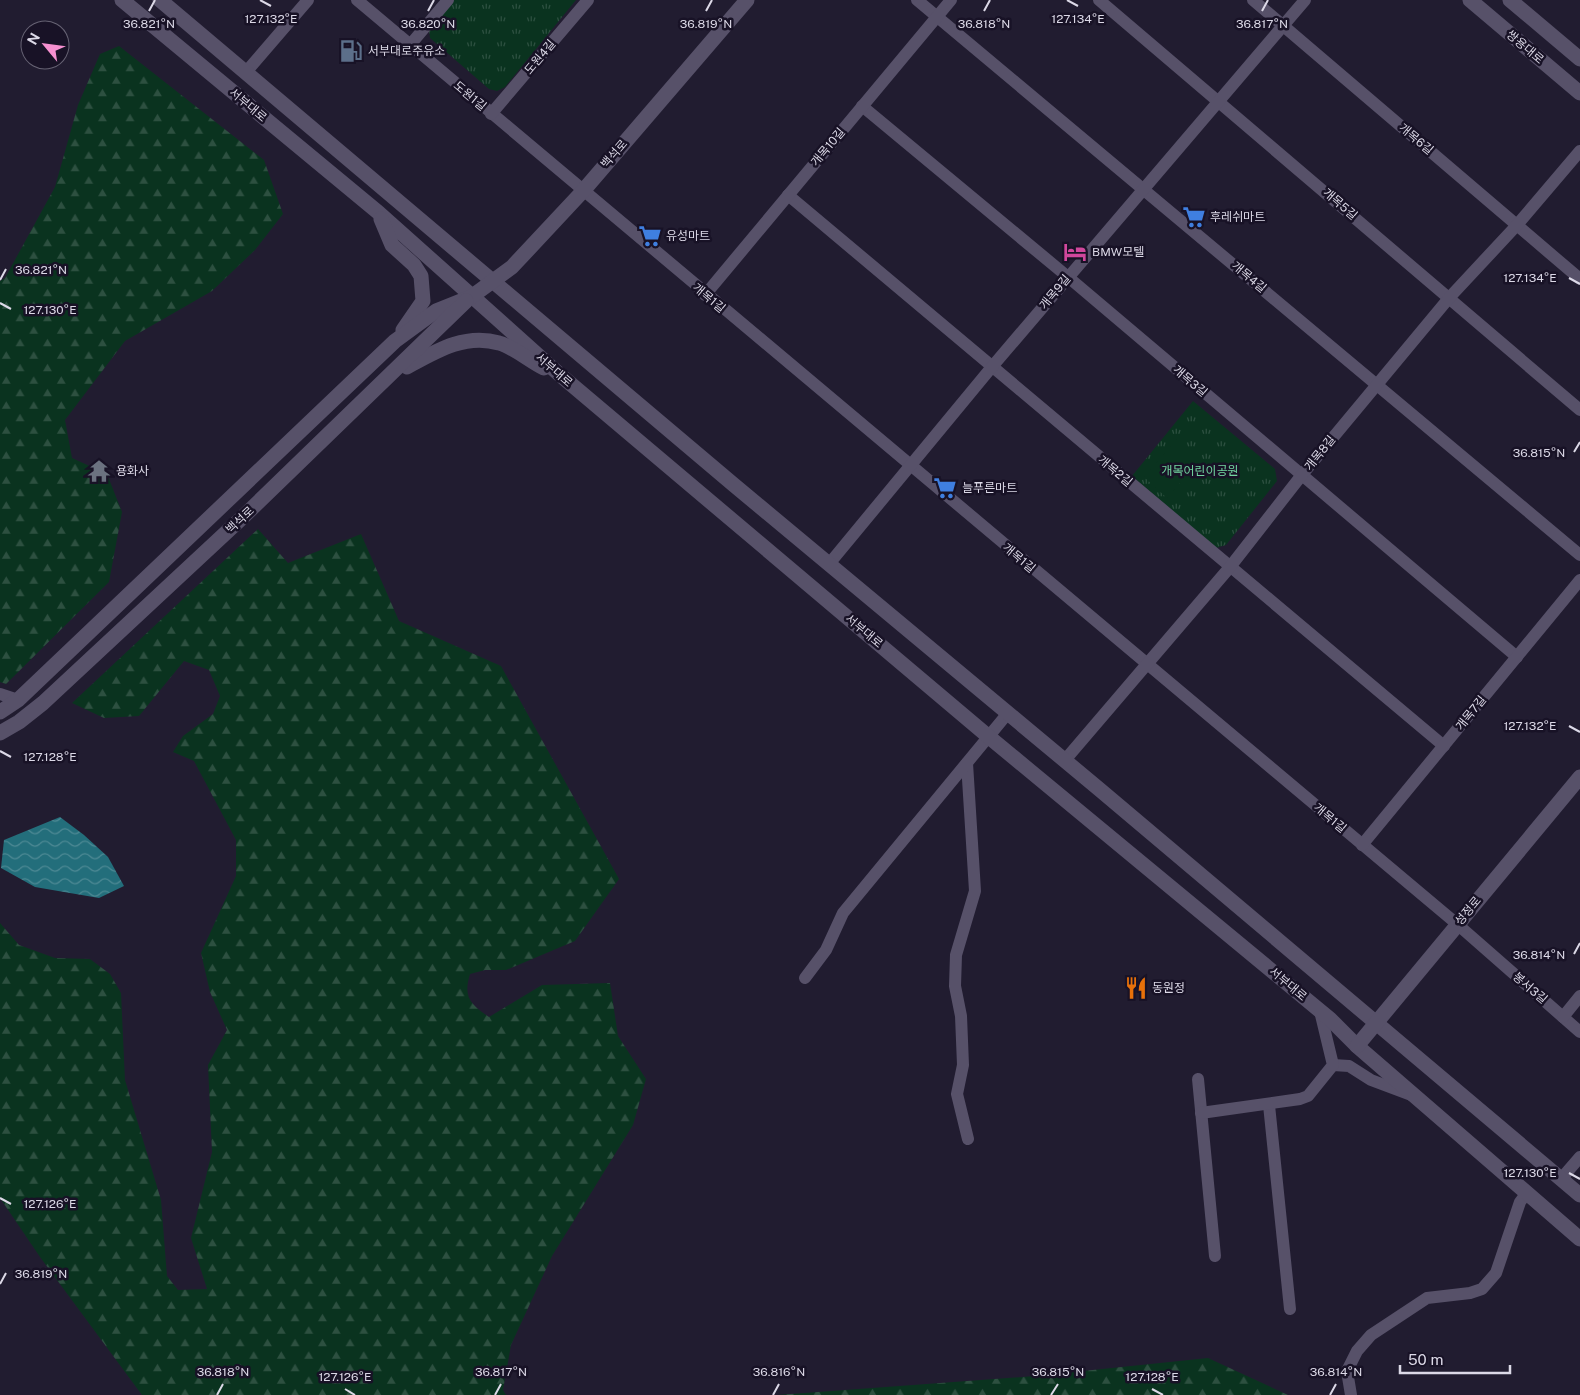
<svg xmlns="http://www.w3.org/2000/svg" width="1580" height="1395" font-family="'Public Sans','Noto Sans KR',sans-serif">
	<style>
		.forest { fill: url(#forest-firs) }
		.park { fill: url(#park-tufts) }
		.pitch { fill: #0a331f }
		.water { fill: url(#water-waves) }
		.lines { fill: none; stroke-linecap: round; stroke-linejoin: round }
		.street { stroke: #575169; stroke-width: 12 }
		.secondary { stroke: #575169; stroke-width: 15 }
		.ticks { fill: none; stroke: #dcd9e7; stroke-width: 2 }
		.labels { text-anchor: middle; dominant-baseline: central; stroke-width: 5; stroke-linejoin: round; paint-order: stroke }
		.street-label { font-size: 12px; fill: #dcd9e7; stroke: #181226 }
		.poi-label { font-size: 12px; fill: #dcd9e7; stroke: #181226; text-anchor: start }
		.park-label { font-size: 12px; fill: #72d6a0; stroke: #181226 }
		.ticks-label { font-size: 12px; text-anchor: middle; fill: #dcd9e7; stroke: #181226; stroke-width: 5; stroke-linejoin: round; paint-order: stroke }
	</style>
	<defs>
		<pattern id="forest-firs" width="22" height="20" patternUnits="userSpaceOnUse" patternTransform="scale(1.25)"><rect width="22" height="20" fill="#0a331f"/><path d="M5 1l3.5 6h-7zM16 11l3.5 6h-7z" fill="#2d5040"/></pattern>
		<pattern id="park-tufts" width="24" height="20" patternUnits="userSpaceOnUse" patternTransform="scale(1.25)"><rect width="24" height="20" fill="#0a331f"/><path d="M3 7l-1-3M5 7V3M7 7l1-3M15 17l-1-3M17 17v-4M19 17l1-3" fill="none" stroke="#2d5040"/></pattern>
		<pattern id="water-waves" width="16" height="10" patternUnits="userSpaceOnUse" patternTransform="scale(1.25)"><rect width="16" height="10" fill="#236e7b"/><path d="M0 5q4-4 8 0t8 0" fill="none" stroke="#4d8994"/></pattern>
	</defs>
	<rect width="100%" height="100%" fill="#211c30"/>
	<g class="forest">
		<polygon points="119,46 264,160 283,214 255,250 212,291 125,341 65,420 72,458 107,474 122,512 109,582 6,684 0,682 0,281 5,278 55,187 78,105 100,54"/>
		<path d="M258,529l30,34 73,-29 38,87 102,45 118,213 -44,62 -69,29h-21l-15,4c-7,23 0,30 19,43l53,-32 68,-2 8,53 28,43 -13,46 -81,131 -41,89 -8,45 3,5h-364l-102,-138 -40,-59v-275l19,22 36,13 35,1 20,15 11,19 4,87 36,120 6,76 11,14 29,-1 -16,-51 21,-86 -4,-87 19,-35 -17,-38 -9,-39 35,-77v-36l-42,-79 -21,-9 10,-16 30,-22 7,-18 -11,-26 -25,-9 -45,55 -35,2 -32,-15z"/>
		<polygon points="1208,1358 1288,1395 777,1395 1035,1376"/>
	</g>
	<g class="park">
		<polygon points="454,0 576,0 505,87 497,91 489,89 430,38 429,29"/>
		<polygon points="1193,401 1275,469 1277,481 1226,545 1216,548 1132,476"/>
	</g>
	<polygon class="pitch" points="1177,439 1201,459 1167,498 1144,477"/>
	<polygon class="water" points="60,817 84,835 108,857 124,886 99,898 35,887 1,868 4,840"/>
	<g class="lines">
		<g class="street">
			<polyline points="357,0 1457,924 1580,1032"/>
			<polyline points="917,0 1580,555"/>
			<polyline points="1099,0 1580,410"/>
			<polyline points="1253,0 1580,279"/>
			<polyline points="410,45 448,0"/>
			<polyline points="246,72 308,0"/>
			<polyline points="862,106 1068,277 1517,657"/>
			<polyline points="491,114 588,0"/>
			<polyline points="788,195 1444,746"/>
			<polyline points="705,295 951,0"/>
			<polyline points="829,564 991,368 1305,0"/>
			<polyline points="0,694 18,700"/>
			<polyline points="1065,760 1230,567 1301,476 1449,298 1517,225 1580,151"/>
			<polyline points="967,763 975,891 956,955 955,986 961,1016 963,1065 957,1094 968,1139"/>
			<polyline points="1362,845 1580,580"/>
			<polyline points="805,978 826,950 843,913 1008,713"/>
			<polyline points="1563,1017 1580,996"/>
			<polyline points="1333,1065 1349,1066 1371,1080 1411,1095"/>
			<polyline points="1198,1079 1215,1256"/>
			<polyline points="1269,1105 1290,1309"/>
			<polyline points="1201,1113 1300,1099 1308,1096 1333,1065 1320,1011"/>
			<polyline points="1561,1179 1580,1157"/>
			<polyline points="1351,1395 1347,1371 1357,1351 1371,1335 1427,1298 1470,1293 1482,1289 1496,1273 1520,1202 1526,1194"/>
		</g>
		<g class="secondary">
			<polyline points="122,0 379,213 559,374 989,737 1330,1019 1357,1046 1580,1239"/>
			<polyline points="160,0 734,485 1099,789 1580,1195"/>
			<polyline points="1470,0 1580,93"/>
			<polyline points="1510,0 1580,59"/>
			<polyline points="381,219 392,245 414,265 421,276 423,301 403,330"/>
			<path d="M407,367c29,-16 58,-34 92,-24 13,3 31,18 45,25"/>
			<polyline points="0,712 18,700 395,341 436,311 471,297 512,267 583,191 747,0"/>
			<polyline points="0,733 19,722 43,703 245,515 466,301"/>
			<polyline points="1357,1046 1580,777"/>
		</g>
	</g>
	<path class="ticks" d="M260,0l11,6M1067,0l11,6M149,11l6,-11M428,11l6,-11M706,11l6,-11M984,11l6,-11M1262,11l6,-11M1569,278l11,6M0,280l6,-11M0,303l11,6M1574,452l6,-10M1569,726l11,6M0,751l11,6M1574,954l6,-11M1569,1173l11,6M0,1198l11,6M0,1284l6,-11M345,1389l10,6M1152,1389l11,6M217,1395l6,-11M495,1395l6,-11M773,1395l6,-11M1051,1395l7,-11M1330,1395l6,-11"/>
	<defs>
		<symbol id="fuel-bare" viewBox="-9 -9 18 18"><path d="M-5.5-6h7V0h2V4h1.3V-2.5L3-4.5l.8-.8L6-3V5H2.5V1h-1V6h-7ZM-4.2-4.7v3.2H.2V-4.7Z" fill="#5c6f8a" stroke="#181226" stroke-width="2.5" paint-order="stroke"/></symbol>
		<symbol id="supermarket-bare" viewBox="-9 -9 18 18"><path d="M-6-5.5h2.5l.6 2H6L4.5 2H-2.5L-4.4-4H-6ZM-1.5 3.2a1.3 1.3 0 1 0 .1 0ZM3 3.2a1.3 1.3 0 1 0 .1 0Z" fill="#3f7fe0" stroke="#181226" stroke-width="2.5" paint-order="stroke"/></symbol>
		<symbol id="hotel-bare" viewBox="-9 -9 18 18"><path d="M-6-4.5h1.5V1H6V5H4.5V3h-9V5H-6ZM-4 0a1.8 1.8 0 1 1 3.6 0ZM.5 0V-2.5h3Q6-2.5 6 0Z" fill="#d1479c" stroke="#181226" stroke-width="2.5" paint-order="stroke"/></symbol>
		<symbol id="temple-bare" viewBox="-9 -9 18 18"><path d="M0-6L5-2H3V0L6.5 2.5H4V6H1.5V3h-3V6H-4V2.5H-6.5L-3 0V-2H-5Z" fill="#6b7280" stroke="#181226" stroke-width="2.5" paint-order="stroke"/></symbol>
		<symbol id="restaurant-bare" viewBox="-9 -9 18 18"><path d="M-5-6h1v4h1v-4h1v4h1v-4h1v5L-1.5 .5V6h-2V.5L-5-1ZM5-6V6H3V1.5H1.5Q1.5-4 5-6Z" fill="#e8710a" stroke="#181226" stroke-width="2.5" paint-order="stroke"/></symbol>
	</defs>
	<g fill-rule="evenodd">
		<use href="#fuel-bare" x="335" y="35" width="32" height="32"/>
		<use href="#supermarket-bare" x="1178" y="201" width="32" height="32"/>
		<use href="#supermarket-bare" x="634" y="220" width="32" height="32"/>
		<use href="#hotel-bare" x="1059" y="236" width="32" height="32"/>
		<use href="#temple-bare" x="83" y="455" width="32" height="32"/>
		<use href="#supermarket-bare" x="929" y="472" width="32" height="32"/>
		<use href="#restaurant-bare" x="1120" y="972" width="32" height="32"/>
	</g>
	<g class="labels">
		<g class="street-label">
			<text transform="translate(1525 47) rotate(40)">쌍용대로</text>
			<text transform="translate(540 57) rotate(-50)">도원4길</text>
			<text transform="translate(470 96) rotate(40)">도원1길</text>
			<text transform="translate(248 105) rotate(40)">서부대로</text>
			<text transform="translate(1416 139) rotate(40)">개목6길</text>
			<text transform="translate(828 147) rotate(-50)">개목10길</text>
			<text transform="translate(614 154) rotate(-49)">백석로</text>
			<text transform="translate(1340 204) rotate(41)">개목5길</text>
			<text transform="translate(1249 277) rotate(40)">개목4길</text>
			<text transform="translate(1055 292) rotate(-50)">개목9길</text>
			<text transform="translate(709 298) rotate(40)">개목1길</text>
			<text transform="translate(554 370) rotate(41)">서부대로</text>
			<text transform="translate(1190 381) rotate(41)">개목3길</text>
			<text transform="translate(1320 453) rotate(-51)">개목8길</text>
			<text transform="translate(1115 471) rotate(40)">개목2길</text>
			<text transform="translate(240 520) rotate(-43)">백석로</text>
			<text transform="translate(1019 558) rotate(40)">개목1길</text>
			<text transform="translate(864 631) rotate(40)">서부대로</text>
			<text transform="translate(1471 713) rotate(-51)">개목7길</text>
			<text transform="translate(1330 818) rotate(40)">개목1길</text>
			<text transform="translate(1468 911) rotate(-50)">성정로</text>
			<text transform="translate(1288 984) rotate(40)">서부대로</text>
			<text transform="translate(1530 988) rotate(41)">봉서3길</text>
		</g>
		<g class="poi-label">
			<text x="368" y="51">서부대로주유소</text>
			<text x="1210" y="217">후레쉬마트</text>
			<text x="666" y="236">유성마트</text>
			<text x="1092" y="252">BMW모텔</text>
			<text x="116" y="471">용화사</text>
			<text x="962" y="488">늘푸른마트</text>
			<text x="1152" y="988">동원정</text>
		</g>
		<g class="park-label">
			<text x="1200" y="471">개목어린이공원</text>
		</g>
	</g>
	<g class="ticks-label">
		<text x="271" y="23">127.132°E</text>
		<text x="1078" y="23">127.134°E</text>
		<text x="149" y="28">36.821°N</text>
		<text x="428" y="28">36.820°N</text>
		<text x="706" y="28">36.819°N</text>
		<text x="984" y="28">36.818°N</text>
		<text x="1262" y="28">36.817°N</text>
		<text x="41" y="274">36.821°N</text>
		<text x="1530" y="282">127.134°E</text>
		<text x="50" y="314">127.130°E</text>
		<text x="1539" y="457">36.815°N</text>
		<text x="1530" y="730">127.132°E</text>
		<text x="50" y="761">127.128°E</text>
		<text x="1539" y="959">36.814°N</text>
		<text x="1530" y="1177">127.130°E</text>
		<text x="50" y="1208">127.126°E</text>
		<text x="41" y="1278">36.819°N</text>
		<text x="223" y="1376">36.818°N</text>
		<text x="501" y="1376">36.817°N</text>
		<text x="779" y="1376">36.816°N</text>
		<text x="1058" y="1376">36.815°N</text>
		<text x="1336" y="1376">36.814°N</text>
		<text x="345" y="1381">127.126°E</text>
		<text x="1152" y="1381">127.128°E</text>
	</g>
	<g transform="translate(45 45) rotate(299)"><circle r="24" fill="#181226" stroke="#666273"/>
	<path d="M0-4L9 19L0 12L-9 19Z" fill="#f690d0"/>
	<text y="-8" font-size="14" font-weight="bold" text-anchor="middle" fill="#dcd9e7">N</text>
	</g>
	<path d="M1400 1365v8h110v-8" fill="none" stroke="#dcd9e7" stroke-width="2.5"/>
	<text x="1408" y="1365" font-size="15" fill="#dcd9e7" stroke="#181226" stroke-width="4" paint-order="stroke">50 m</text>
</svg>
